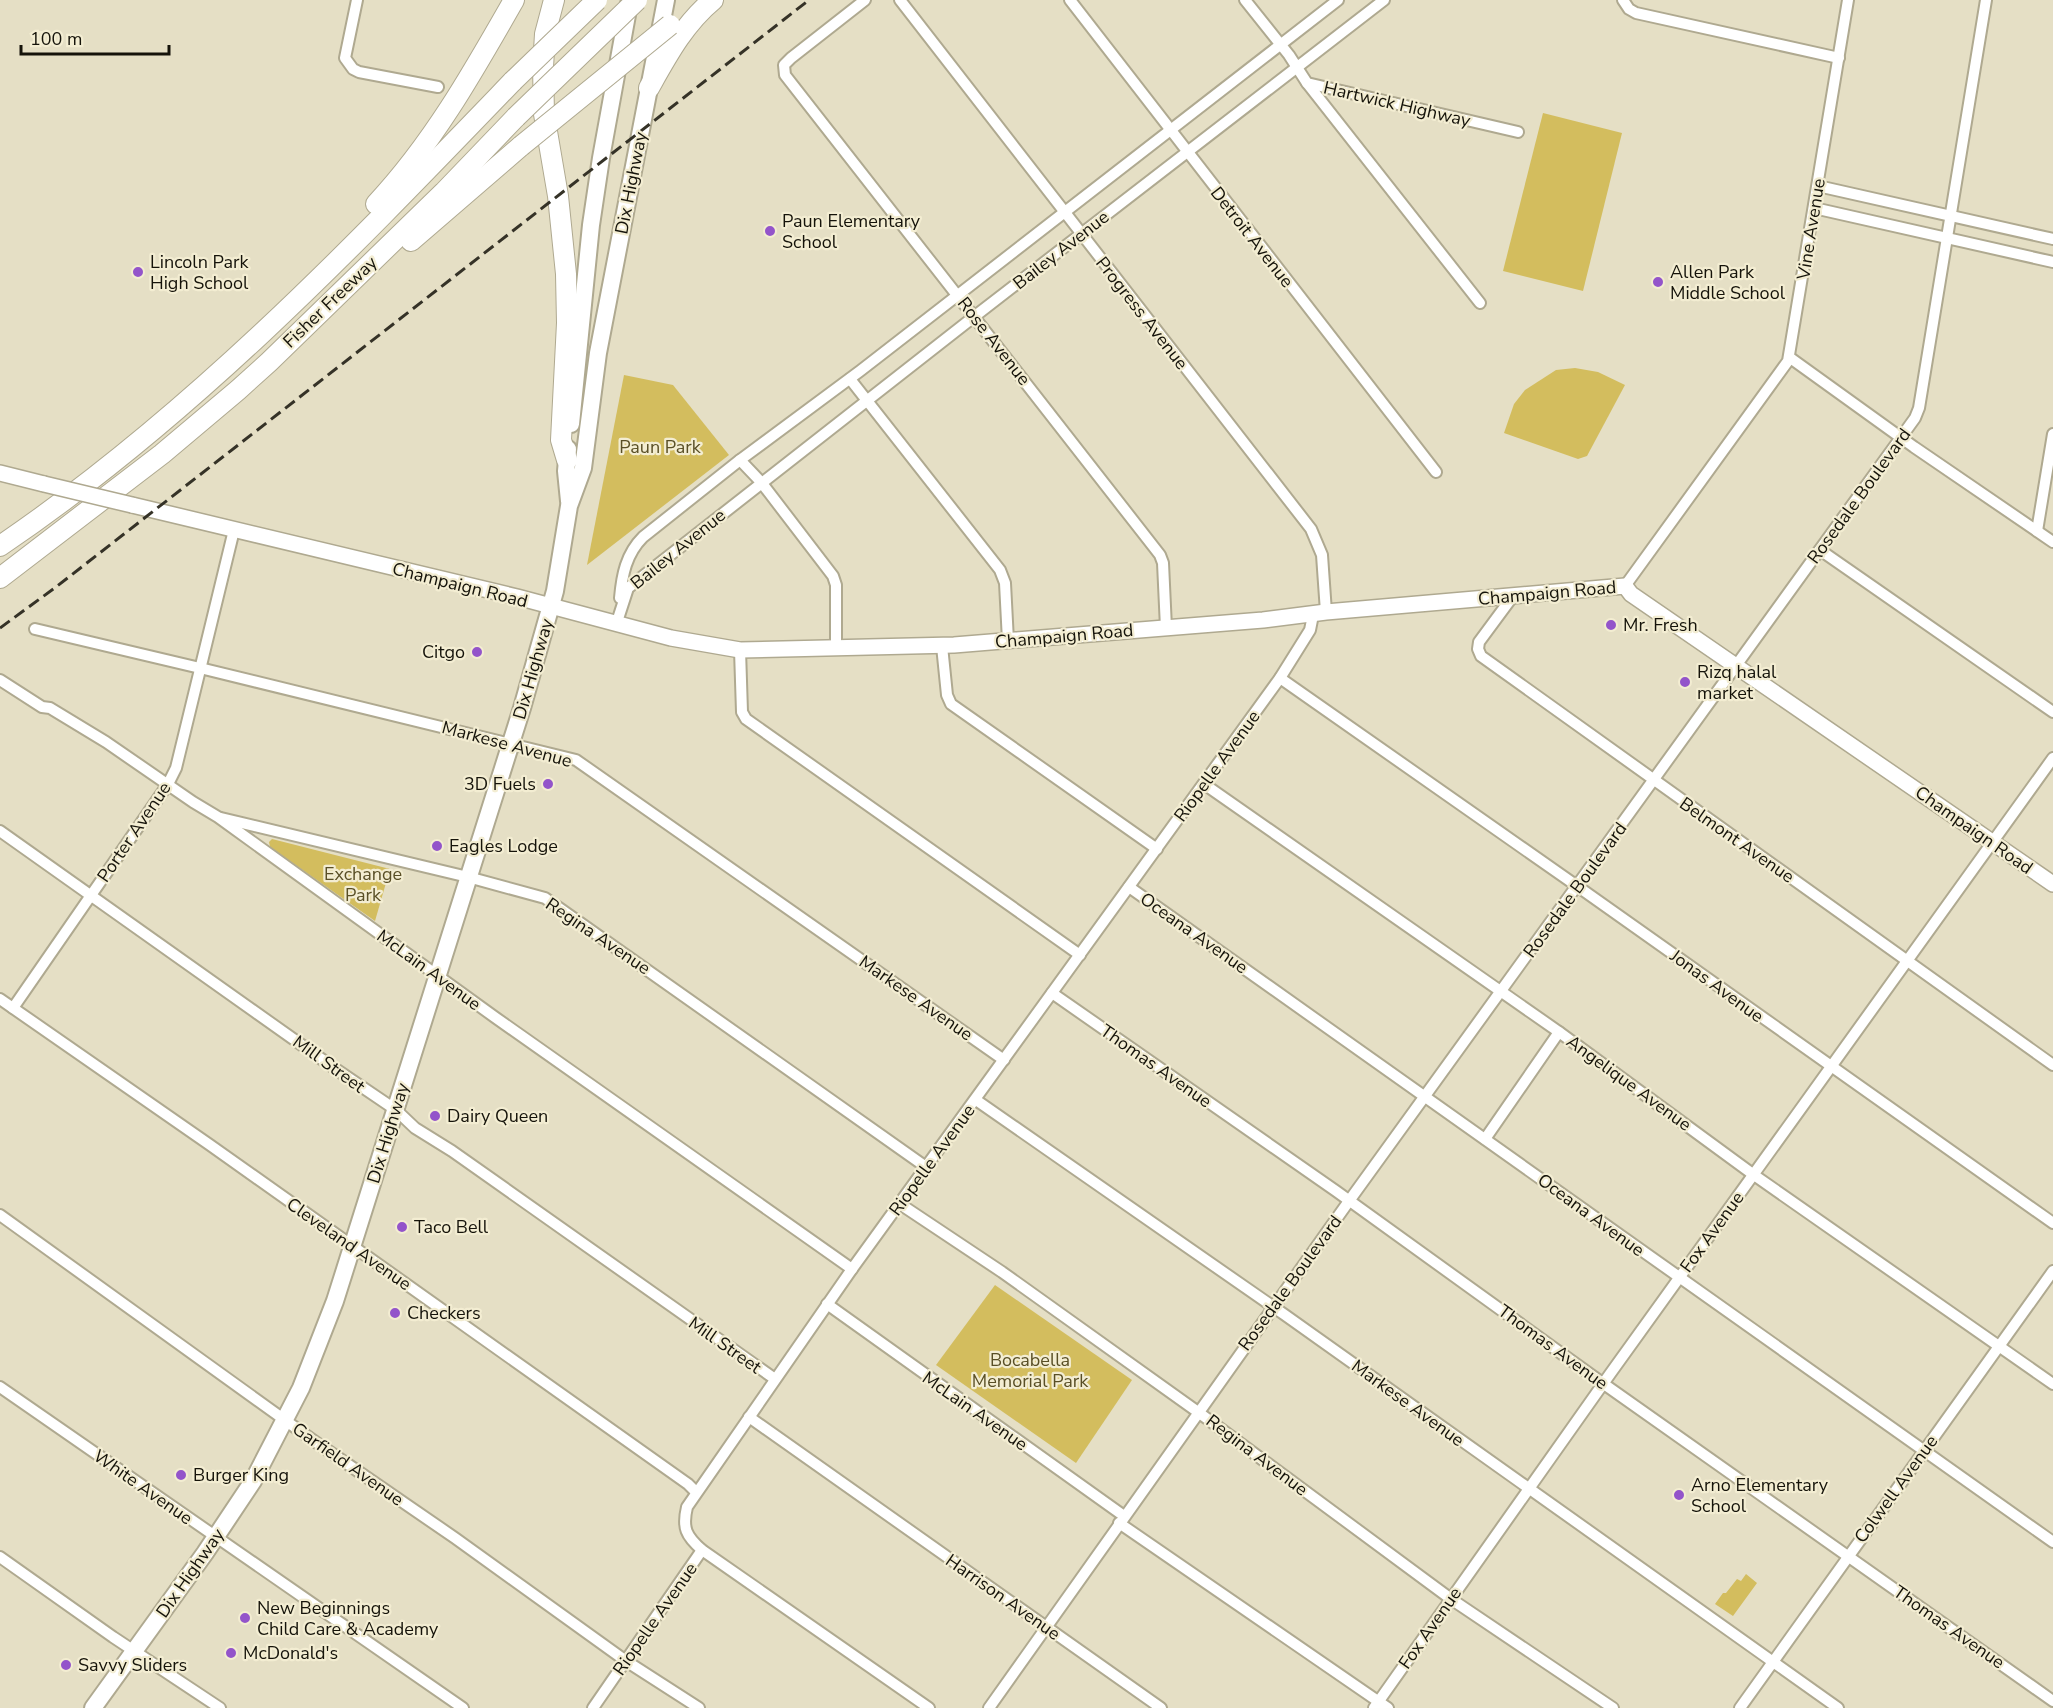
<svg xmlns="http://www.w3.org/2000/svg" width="2053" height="1708" font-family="'Nunito Sans',sans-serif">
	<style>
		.green { fill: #d3bd5e }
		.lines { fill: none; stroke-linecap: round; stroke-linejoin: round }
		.street-casing { stroke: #afa990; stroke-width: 14 }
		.secondary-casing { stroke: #afa990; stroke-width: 18 }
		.primary-casing { stroke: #afa990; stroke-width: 20 }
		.highway-casing { stroke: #afa990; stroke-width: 22 }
		.street { stroke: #fff; stroke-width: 10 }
		.secondary { stroke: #fff; stroke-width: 15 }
		.primary { stroke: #fff; stroke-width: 16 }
		.highway { stroke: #fff; stroke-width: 20 }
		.rail { stroke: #353227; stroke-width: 3; stroke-dasharray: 12 6; stroke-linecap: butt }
		.secondary-bridge-casing { stroke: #afa990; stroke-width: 18; stroke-linecap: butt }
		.highway-bridge-casing { stroke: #afa990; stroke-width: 22; stroke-linecap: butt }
		.secondary-bridge { stroke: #fff; stroke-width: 15 }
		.highway-bridge { stroke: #fff; stroke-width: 20 }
		.poi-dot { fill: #9354ca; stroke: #f3edd2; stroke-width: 2 }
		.labels { text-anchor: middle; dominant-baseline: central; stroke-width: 4.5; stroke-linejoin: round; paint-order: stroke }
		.street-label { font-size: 18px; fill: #15130a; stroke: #f3edd2 }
		.poi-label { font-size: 18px; fill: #15130a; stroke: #f3edd2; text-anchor: start }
		.park-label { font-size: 18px; fill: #594f26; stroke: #f3edd2 }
	</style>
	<rect width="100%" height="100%" fill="#e5dfc5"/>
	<g class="green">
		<polygon points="1543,113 1622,133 1583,291 1503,271"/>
		<polygon points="1575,368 1598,372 1625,385 1587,456 1578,459 1504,433 1514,404 1525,390 1556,370"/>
		<polygon points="624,375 673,385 729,455 587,565"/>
		<polygon points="272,839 390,869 375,921 270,847 269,842"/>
		<polygon points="995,1285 1132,1380 1076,1463 936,1365"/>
		<polygon points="1746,1574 1757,1583 1733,1616 1715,1604 1723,1593 1726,1593 1737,1579 1741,1581"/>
	</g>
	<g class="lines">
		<defs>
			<g id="street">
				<polyline points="357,0 345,58 353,69 359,72 438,87"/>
				<polyline points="865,0 791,58 784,65 785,75 1160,555 1163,563 1166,628"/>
				<polyline points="900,0 1311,529 1322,555 1326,612"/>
				<polyline points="1070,0 1436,472"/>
				<polyline points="1245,0 1289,55 1307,83 1518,132"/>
				<polyline points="1623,0 1629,9 1636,13 1839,58"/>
				<polyline points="1307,83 1480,303"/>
				<polyline points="1818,186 2053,239"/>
				<polyline points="1814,208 2053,262"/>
				<polyline points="1789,357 1914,447 2053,542"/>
				<polyline points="850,379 1000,570 1005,583 1008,641"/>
				<polyline points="740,460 761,482 833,576 836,585 836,648"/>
				<polyline points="2037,531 2053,434"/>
				<polyline points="1820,550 2053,712"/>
				<polyline points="1625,586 1788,361 1848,0"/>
				<polyline points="1513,596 1479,642 1478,649 1481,656 2053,1065"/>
				<path d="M620,598c2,-23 6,-44 23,-61l97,-77 120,-89 478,-371"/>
				<polyline points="616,625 628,588 975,316 1384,0"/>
				<polyline points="35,629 200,668 576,760 1004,1060"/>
				<polyline points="942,646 947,695 951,704 1157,849"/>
				<polyline points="740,650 742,712 746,719 1080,955"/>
				<polyline points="1280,678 1577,886 2053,1223"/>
				<polyline points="0,680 42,707 50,708 106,742 193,802 218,817 496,1018 852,1269"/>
				<polyline points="1204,784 1559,1032 1754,1175 2053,1384"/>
				<polyline points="221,818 468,877 545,898 926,1167"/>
				<polyline points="0,831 337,1070 396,1110 415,1128 452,1151 775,1379"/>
				<polyline points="1129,887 2053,1542"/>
				<polyline points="1052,993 1336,1191 1594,1377 2053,1701"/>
				<polyline points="0,999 210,1145 688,1484 696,1492"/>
				<polyline points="13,1008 168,784 176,768 234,530"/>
				<polyline points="976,1100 1285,1315 1838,1708"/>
				<polyline points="1485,1139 1559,1032"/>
				<polyline points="900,1204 1002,1272 1198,1412 1451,1599 1613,1708"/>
				<polyline points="0,1215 314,1441 455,1538 626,1661 699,1708"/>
				<polyline points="827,1304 1124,1516"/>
				<polyline points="0,1387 463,1708"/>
				<polyline points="749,1417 1161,1708"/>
				<polyline points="1119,1523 1388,1708"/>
				<polyline points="0,1557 113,1637 220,1708"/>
				<polyline points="593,1708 702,1550"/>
				<path d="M929,1708l-227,-158c-16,-14 -20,-22 -15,-43l165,-238 428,-591 30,-48 3,-15"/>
				<polyline points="989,1708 1349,1201 1915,418 1919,408 1986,0"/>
				<polyline points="1374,1708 1610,1374 2053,758"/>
				<polyline points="1740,1708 2053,1271"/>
			</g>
			<g id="secondary">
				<polyline points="0,473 44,484"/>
				<polyline points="132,505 517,597 671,638 740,650 954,645 1263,620 1326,612 1625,586 1631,594 2053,884"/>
			</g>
			<g id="primary">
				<polyline points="571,424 591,225 601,158 629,4"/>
				<polyline points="568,449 566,471 569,501"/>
				<polyline points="93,1708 205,1553 253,1481 301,1388 335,1301 522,708 555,591 569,506 583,468 598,353 666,0"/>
			</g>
			<g id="highway">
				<polyline points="554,0 545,34 543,67 544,114 558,196 566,274 567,323 561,440 567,460"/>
				<path d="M649,88c18,-32 35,-64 64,-88"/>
				<path d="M376,204c57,-61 97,-132 138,-204"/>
				<polyline points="411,241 521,146"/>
				<path d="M0,546c192,-130 353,-299 513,-465"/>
				<polyline points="0,578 162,454 238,390 269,362 444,192 516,117"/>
			</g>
		</defs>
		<use href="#street" class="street-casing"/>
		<use href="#secondary" class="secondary-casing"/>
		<use href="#primary" class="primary-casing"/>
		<use href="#highway" class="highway-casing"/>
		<use href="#street" class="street"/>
		<use href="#secondary" class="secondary"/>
		<use href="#primary" class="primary"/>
		<use href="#highway" class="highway"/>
		<polyline class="rail" points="0,628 56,587 809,0"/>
		<defs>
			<polyline id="secondary-bridge" points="44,484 132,505"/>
			<g id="highway-bridge">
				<polyline points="513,81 597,0"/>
				<polyline points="516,117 637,0"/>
				<polyline points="521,146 670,25"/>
			</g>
		</defs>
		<use href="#secondary-bridge" class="secondary-bridge-casing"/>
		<use href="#highway-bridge" class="highway-bridge-casing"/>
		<use href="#secondary-bridge" class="secondary-bridge"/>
		<use href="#highway-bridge" class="highway-bridge"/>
	</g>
	<g class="poi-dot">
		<circle cx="770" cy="231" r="6"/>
		<circle cx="138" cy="272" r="6"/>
		<circle cx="1658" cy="282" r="6"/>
		<circle cx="1611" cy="625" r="6"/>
		<circle cx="477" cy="652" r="6"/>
		<circle cx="1685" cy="682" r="6"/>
		<circle cx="548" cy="784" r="6"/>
		<circle cx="437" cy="846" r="6"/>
		<circle cx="435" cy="1116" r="6"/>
		<circle cx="402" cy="1227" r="6"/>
		<circle cx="395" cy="1313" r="6"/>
		<circle cx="181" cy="1475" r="6"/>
		<circle cx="1679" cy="1495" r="6"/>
		<circle cx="245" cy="1618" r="6"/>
		<circle cx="231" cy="1653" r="6"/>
		<circle cx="66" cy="1665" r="6"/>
	</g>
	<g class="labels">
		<g class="street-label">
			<text transform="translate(1397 104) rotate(13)">Hartwick Highway</text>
			<text transform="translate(631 183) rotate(-79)">Dix Highway</text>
			<text transform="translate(1811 229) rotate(-81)">Vine Avenue</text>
			<text transform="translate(1252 237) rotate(52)">Detroit Avenue</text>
			<text transform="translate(1061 250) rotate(-38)">Bailey Avenue</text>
			<text transform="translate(330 302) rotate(-44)">Fisher Freeway</text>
			<text transform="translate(1142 313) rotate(52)">Progress Avenue</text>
			<text transform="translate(994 341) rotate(52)">Rose Avenue</text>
			<text transform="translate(1859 496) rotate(-54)">Rosedale Boulevard</text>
			<text transform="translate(678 549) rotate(-39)">Bailey Avenue</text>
			<text transform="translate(460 585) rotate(14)">Champaign Road</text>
			<text transform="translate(1547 593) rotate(-5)">Champaign Road</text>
			<text transform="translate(1064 636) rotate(-5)">Champaign Road</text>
			<text transform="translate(533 669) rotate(-74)">Dix Highway</text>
			<text transform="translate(507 744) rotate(15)">Markese Avenue</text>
			<text transform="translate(1217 766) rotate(-54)">Riopelle Avenue</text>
			<text transform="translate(1974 830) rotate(35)">Champaign Road</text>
			<text transform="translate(134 832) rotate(-56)">Porter Avenue</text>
			<text transform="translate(1737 840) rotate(35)">Belmont Avenue</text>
			<text transform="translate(1575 890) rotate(-54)">Rosedale Boulevard</text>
			<text transform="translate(1194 933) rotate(35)">Oceana Avenue</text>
			<text transform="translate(598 936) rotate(34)">Regina Avenue</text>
			<text transform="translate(429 970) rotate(36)">McLain Avenue</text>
			<text transform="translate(1717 986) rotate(36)">Jonas Avenue</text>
			<text transform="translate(916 998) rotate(35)">Markese Avenue</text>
			<text transform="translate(329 1064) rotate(36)">Mill Street</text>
			<text transform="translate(1156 1066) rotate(35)">Thomas Avenue</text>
			<text transform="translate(1629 1083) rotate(36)">Angelique Avenue</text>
			<text transform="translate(388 1133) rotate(-73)">Dix Highway</text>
			<text transform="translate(932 1160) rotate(-54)">Riopelle Avenue</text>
			<text transform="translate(1591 1215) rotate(36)">Oceana Avenue</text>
			<text transform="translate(1712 1232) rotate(-54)">Fox Avenue</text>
			<text transform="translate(349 1244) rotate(35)">Cleveland Avenue</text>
			<text transform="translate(1290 1283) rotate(-54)">Rosedale Boulevard</text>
			<text transform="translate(725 1345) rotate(35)">Mill Street</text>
			<text transform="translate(1553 1347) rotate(36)">Thomas Avenue</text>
			<text transform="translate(1408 1403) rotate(36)">Markese Avenue</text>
			<text transform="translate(975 1411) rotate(35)">McLain Avenue</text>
			<text transform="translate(1257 1455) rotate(37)">Regina Avenue</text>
			<text transform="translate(348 1464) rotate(35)">Garfield Avenue</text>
			<text transform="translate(143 1487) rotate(35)">White Avenue</text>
			<text transform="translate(1896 1489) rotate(-54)">Colwell Avenue</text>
			<text transform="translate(190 1573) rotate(-55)">Dix Highway</text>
			<text transform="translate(1003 1597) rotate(35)">Harrison Avenue</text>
			<text transform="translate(655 1619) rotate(-55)">Riopelle Avenue</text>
			<text transform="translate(1949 1627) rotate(35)">Thomas Avenue</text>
			<text transform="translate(1430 1628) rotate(-55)">Fox Avenue</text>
		</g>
		<g class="poi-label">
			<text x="782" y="221">Paun Elementary<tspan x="782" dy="21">School</tspan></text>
			<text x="150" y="262">Lincoln Park<tspan x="150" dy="21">High School</tspan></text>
			<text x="1670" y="272">Allen Park<tspan x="1670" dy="21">Middle School</tspan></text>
			<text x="1623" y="625">Mr. Fresh</text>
			<text x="465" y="652" text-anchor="end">Citgo</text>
			<text x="1697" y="672">Rizq halal<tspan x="1697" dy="21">market</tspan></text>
			<text x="536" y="784" text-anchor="end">3D Fuels</text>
			<text x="449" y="846">Eagles Lodge</text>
			<text x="447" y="1116">Dairy Queen</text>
			<text x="414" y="1227">Taco Bell</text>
			<text x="407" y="1313">Checkers</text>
			<text x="193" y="1475">Burger King</text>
			<text x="1691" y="1485">Arno Elementary<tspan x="1691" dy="21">School</tspan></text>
			<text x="257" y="1608">New Beginnings<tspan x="257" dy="21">Child Care &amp; Academy</tspan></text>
			<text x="243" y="1653">McDonald's</text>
			<text x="78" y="1665">Savvy Sliders</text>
		</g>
		<g class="park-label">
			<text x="660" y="447">Paun Park</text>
			<text x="363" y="874">Exchange<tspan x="363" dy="21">Park</tspan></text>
			<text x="1030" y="1360">Bocabella<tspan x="1030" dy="21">Memorial Park</tspan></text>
		</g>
	</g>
	<path d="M21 45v9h148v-9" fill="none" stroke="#15130a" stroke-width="3"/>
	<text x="30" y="45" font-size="18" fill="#15130a" stroke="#f3edd2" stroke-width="4.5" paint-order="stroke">100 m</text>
</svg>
